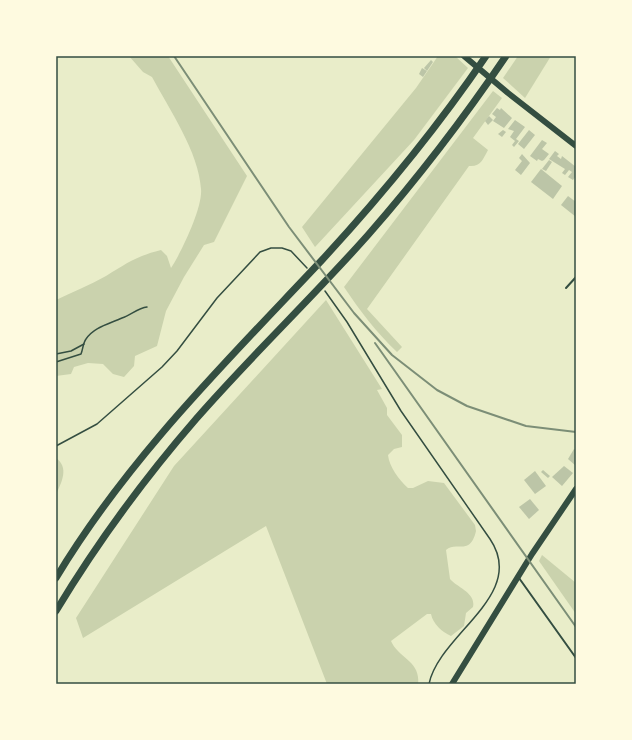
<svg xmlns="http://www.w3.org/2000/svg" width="632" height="740" font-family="'IBM Plex Sans',sans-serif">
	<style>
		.green { fill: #cad2ad }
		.building { fill: #bcc5a7 }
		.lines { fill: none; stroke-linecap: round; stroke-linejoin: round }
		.path { stroke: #344e41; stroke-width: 1.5 }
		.service { stroke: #344e41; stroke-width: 2 }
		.primary { stroke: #344e41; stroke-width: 6 }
		.motorway { stroke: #344e41; stroke-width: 7 }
		.rail { stroke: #7c8e77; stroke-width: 2 }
		.neatline { fill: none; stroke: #344e41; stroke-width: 1.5 }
	</style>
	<rect width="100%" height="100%" fill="#e9edc9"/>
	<g class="green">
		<path d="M129,56h39l79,120 -33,66 -10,3 -20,32 -18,34 -9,35 -22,10 -1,10 -10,11 -11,-3 -10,-10 -15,-1 -14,4 -3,7 -15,2v-76c16,-8 34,-15 50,-24 21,-13 31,-20 55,-26l6,6 4,12c10,-15 32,-61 30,-79 -2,-37 -32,-80 -49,-112l-9,-5z"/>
		<polygon points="438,56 455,56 468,68 414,140 315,247 302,227 416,88"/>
		<polygon points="518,56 551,56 525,98 503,78"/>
		<path d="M493,91l9,7 -29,40 15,12c-5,9 -7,17 -19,16l-102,143 35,38 -5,5c-21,-20 -37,-41 -53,-65z"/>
		<path d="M326,300l56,89 -5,1 10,18v7l15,20v12l-8,2 -6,6c1,11 11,25 20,33h5l15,-7 16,2 31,42 1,6c-6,26 -20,9 -30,19l4,29c8,9 26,14 23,28l-7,6 -2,13 -13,10c-9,-4 -18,-12 -20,-22h-4l-36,27c7,17 30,20 27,43h-91l-61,-158 -183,112 -7,-20 98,-152z"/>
		<path d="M56,458c13,9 6,24 0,36z"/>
		<polygon points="542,555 576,583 576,614 539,561"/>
	</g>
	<g class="building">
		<polygon points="431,60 433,62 427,71 424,68"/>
		<polygon points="422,68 427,71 423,77 419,74"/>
		<polygon points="497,108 500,110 501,108 512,118 504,128 493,121 496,117 492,114"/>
		<polygon points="489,116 493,120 488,125 485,121"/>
		<polygon points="515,120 525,127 516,139 519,141 514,147 512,145 515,141 510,137 514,131 508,129"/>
		<polygon points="503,130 506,132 502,137 498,134"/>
		<polygon points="529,130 535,135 524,149 518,144"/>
		<polygon points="542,140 547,143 542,149 549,154 544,160 542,161 538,159 537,161 530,156"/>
		<polygon points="555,151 559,154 557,156 561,159 562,156 576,167 576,176 573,180 568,177 572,172 569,170 565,175 562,173 565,169 549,159"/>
		<polygon points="522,154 530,163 521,175 515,170 522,161 519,158"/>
		<polygon points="549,160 552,162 546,171 542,169"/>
		<polygon points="541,169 562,186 553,199 531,182"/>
		<polygon points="568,196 576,202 576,217 561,205"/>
		<polygon points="574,449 576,450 576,466 568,459"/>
		<polygon points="564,466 573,473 562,486 552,477"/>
		<polygon points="543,470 550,476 548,478 541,472"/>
		<polygon points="535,471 546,486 535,494 524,480"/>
		<polygon points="530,499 539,510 529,519 519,507"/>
	</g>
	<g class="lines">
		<g class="path">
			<path d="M325,291l22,31 54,89 89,128c38,56 -51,95 -61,145"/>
			<polyline points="56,354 71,351 84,344"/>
			<path d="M56,362l25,-8c2,-5 2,-11 5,-15 8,-12 23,-15 36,-21 9,-3 16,-10 25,-11"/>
			<polyline points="56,446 97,424 162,367 177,351 217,298 260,252 271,248 282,248 291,251 307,268"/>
		</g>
		<g class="service">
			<polyline points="566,288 576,277"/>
			<polyline points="519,578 576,658"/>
		</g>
		<g class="primary">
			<polyline points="464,56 508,93 576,146"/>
			<polyline points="452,684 532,554 576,489"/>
		</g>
		<g class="motorway">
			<path d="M56,578c72,-120 171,-217 266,-318 59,-64 115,-132 164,-204"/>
			<path d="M56,611c41,-68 88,-132 140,-192 55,-63 116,-121 172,-184 50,-57 96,-117 138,-179"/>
		</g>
		<g class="rail">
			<polyline points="174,56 289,227 354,313 392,355 437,390 467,406 526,426 576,432"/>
			<polyline points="375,343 576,627"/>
		</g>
	</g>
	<rect width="632" height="740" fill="none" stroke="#fefae0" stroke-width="114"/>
	<rect x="57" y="57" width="518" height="626" class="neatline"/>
</svg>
